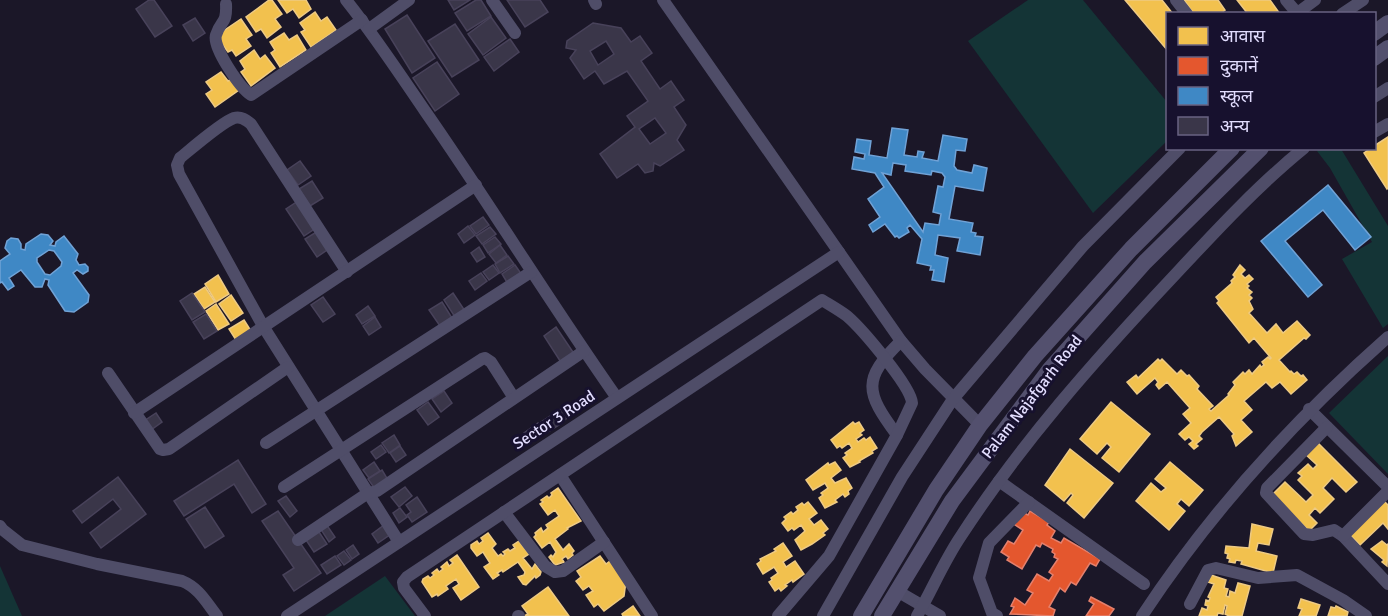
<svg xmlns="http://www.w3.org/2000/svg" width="1388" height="616" font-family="Signika,'Noto Sans Devanagari',sans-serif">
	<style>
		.green { fill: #143436 }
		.homes { fill: #f2c14e; stroke: #eeca83; stroke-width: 1.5 }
		.shops { fill: #e4572e; stroke: #e4806d; stroke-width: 1.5 }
		.schools { fill: #3f88c5; stroke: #70a2d6; stroke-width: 1.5; fill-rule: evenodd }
		.building { fill: #3a3649; stroke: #48425a; stroke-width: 1.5; fill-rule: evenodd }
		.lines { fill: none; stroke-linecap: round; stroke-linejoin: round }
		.street { stroke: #4f4d68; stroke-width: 12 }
		.secondary { stroke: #53506e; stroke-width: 16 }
		.labels { text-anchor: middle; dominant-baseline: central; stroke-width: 6; stroke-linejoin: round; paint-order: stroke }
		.street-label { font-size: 16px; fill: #e3deff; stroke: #17112e }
	</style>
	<rect width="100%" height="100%" fill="#1b1728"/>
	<g class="green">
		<polygon points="1028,0 1083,0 1167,102 1167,141 1093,213 968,41"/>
		<polygon points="1320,149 1341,149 1388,226 1388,324 1383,328 1342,259 1372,242 1330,168 1317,151"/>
		<polygon points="1388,356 1388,474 1329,413"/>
		<polygon points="0,566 22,616 0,616"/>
		<polygon points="385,576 415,616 325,616"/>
	</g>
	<g class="homes">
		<polygon points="269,0 272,0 282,14 275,19 281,27 267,38 261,29 256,32 246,17"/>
		<polygon points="278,0 306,0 311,9 299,18 293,9 287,13"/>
		<polygon points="1125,0 1162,0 1173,14 1168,14 1168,51"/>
		<polygon points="1184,0 1218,0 1225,10 1220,14 1194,14"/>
		<polygon points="1237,0 1270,0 1280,14 1248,14"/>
		<polygon points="315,12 321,21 327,17 336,30 311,47 301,32 305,30 300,23"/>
		<polygon points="241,19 252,35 246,39 251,46 236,56 232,50 228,52 216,36"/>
		<polygon points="284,33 289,40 297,35 306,50 280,67 271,53 275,50 270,42"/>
		<polygon points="254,50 260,59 265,55 275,68 251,86 241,72 245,69 240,61"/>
		<polygon points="221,72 228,81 232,79 239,90 215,107 206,94 212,90 206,82"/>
		<polygon points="1388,137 1388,188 1387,189 1364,153 1371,148 1374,148 1374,146"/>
		<polygon points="1240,265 1245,270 1241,274 1245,278 1249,275 1253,279 1247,284 1249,286 1247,288 1252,292 1249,295 1252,298 1249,301 1253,309 1249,313 1267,333 1276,324 1283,333 1297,321 1310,335 1306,339 1304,338 1279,360 1290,372 1291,371 1294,374 1297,372 1301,376 1303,375 1307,380 1291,394 1280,382 1272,388 1266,382 1244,401 1252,410 1241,420 1252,432 1236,446 1232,436 1234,434 1219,417 1202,432 1199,436 1202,439 1196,444 1198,446 1194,449 1189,444 1193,441 1189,437 1185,440 1179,434 1191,423 1183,414 1190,408 1167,382 1159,389 1156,385 1158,382 1155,378 1137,394 1127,382 1136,375 1138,378 1158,359 1160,361 1162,359 1177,374 1181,370 1187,376 1189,375 1199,386 1197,389 1213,406 1209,409 1211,411 1229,395 1228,394 1235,385 1233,382 1243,372 1245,374 1249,370 1252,374 1260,365 1261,367 1264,365 1262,362 1268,357 1270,359 1271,358 1254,338 1249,343 1217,303 1219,301 1216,297 1232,283 1231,281 1235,277 1233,275"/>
		<polygon points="218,275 229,294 216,302 205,284"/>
		<polygon points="205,287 215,302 204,309 194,294"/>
		<polygon points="231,295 243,313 231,321 219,304"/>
		<polygon points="216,304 229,324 218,330 206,311"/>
		<polygon points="244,320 251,331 236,340 229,329"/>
		<polygon points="1111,402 1150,434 1119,472 1102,458 1111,447 1107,443 1097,454 1080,439"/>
		<polygon points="853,422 855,424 859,422 864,430 860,433 862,435 856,439 858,442 864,438 866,440 870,437 877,448 872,451 873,453 859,461 860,462 850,467 843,458 847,455 845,453 852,448 849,443 842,448 840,446 837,448 831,440"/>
		<polygon points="1316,441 1357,482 1346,492 1332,478 1323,488 1334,499 1320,513 1315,508 1309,515 1317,523 1309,531 1273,494 1285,482 1306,502 1313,495 1298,480 1302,476 1298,473 1308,464 1313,469 1317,465 1304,453"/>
		<polygon points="1070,449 1113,483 1084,518 1067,503 1073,495 1071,493 1064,501 1045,485"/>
		<polygon points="835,462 841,470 831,478 835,483 846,478 852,488 848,491 849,494 845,497 843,494 835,500 837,502 825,508 819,498 823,495 821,493 828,488 825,483 813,490 806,480 828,463 829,465"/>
		<polygon points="1170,462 1203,490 1189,506 1181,499 1177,504 1185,511 1169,530 1136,501 1151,483 1161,492 1166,488 1155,479"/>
		<polygon points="558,488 581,521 567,528 568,529 555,539 563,550 569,544 574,551 572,553 573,555 568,559 566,556 562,559 564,562 555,565 549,557 551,555 553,557 556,552 550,542 542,548 534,537 536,535 535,533 541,528 543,532 548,528 546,525 559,516 555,510 548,515 540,504 543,502 541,500 547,496 549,498 552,495 551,493"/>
		<polygon points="1384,501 1388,505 1388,529 1383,523 1360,545 1349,534"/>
		<polygon points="808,502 817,513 809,519 814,525 821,520 828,529 823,533 825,535 812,544 801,550 795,540 805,531 801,525 794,530 792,528 788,531 782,523 786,519 784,517 791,512 793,514 798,510 796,507 802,503 804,505"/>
		<polygon points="1252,524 1273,529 1269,545 1258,543 1256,551 1277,556 1273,573 1241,564 1242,561 1236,560 1235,563 1229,562 1230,559 1227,558 1228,554 1225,553 1226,546 1249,548"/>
		<polygon points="488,533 496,544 492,548 498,556 501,554 503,556 505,554 503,552 508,549 510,551 515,548 513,545 519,541 529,554 523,558 532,569 535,564 541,572 540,575 536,578 535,576 526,585 523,584 518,577 524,575 525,572 518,562 503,572 502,570 497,573 499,575 493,579 484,567 490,563 483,552 477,556 471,548 471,545 477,541 479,544 483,541 481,538"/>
		<polygon points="1382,541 1387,545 1388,544 1387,566 1382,562 1384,560 1371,549"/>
		<polygon points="783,543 792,556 783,562 786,567 795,561 804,574 793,582 792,580 785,585 787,586 781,591 779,588 775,591 769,582 772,580 771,578 778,573 774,567 763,574 757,564 761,561 760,559 776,551 774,549"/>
		<polygon points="457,555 479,587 461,600 453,588 459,584 456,579 446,586 448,589 438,596 437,594 432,597 422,582 423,579 428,576 430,578 434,575 432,573 437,569 439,572 443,569 441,567 447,562 449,566 453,563 450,560"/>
		<polygon points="600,556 606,564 610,561 626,581 624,596 604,611 598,604 594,607 586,595 593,591 589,586 583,590 576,581 581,577 577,571"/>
		<polygon points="1211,575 1226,580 1224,588 1228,589 1226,596 1229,597 1230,591 1235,593 1238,583 1250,586 1242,616 1229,616 1225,614 1227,606 1225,605 1223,614 1218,613 1217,616 1199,616 1202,608 1207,610 1208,606 1205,605 1206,600 1209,601 1210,598 1208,597 1214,584 1208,582"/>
		<polygon points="548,587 569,616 524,616 528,614 522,606"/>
		<polygon points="1301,599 1320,605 1316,616 1299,616 1302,609 1298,608"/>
		<polygon points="633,606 640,616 623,616 622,614"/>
		<polygon points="1336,606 1348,612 1347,616 1328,616 1331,607 1335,608"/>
	</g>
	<g class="shops">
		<polygon points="1030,511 1049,522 1047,525 1055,531 1051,538 1061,543 1064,538 1100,559 1096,566 1090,563 1076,585 1071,582 1065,592 1060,588 1049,607 1055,610 1053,616 1010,614 1014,607 1011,606 1015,598 1025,605 1033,593 1027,590 1037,574 1049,581 1053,575 1049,572 1058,559 1054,557 1055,554 1052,552 1053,549 1042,543 1040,547 1036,545 1022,569 1007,560 1009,557 1001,552 1008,541 1014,544 1023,530 1012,523 1024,513 1028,515"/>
		<polygon points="1091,597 1114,609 1109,616 1086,616 1094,604 1089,601"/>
	</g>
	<g class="schools">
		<path d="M892,128l16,2 -4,25 13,2 1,-6 6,1 -2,6 16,3 5,-26 24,4 -2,12 -9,-1 -2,16 3,4 15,3 2,-8 13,3 -4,23 -28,-5 -6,33 24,4 -2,9 5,1 -1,3 8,1 -3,18 -23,-4 3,-13 -22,-3 -3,20 13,3 -4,24 -12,-2 2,-10h-4l1,-4 -14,-3 5,-24 -12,-14 -3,3 2,4 -10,6 -2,-2 -2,1 -10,-13 -12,8 -4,-7 11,-8 -12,-18 16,-12 -9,-14 -23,-4 2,-12 10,2 1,-5 -10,-2 2,-13 14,2 -2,14 18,3zM893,163l13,2 -1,6 26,4 1,-4 10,2 3,4 -2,10 -5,-1 -5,26 8,2 -2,11 -14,-2 -2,9 -41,-59 9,2z"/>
		<polygon points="1328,185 1371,237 1355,250 1323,210 1285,241 1322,285 1308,297 1261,241"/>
		<path d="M41,234l7,1 5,6 -3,4 5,1 1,-4 8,-6 14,18 -2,6 3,5 6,-1 3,3v4l-5,3 -6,-4 -4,3 16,22 -1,7 -14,10 -9,-1 -17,-26 1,-5 -4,-1 -3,8h-7l-14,-17 -12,8 5,8 -6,4 -6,-8 -2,1v-22l10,-7 -5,-6 2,-7 4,-3 7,1 3,5v5l4,1 1,-6zM49,250l5,1 8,11 -1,4 -11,9 -5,-1 -8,-12v-4z"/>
	</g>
	<g class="building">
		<polygon points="149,0 154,0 172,26 155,37 136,9"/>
		<polygon points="448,0 470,0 454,10"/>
		<polygon points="476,0 481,0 491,16 467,31 455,13"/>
		<polygon points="507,0 540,0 548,12 525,27"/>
		<polygon points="407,15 435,58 412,73 385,29"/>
		<polygon points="491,17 506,38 483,55 468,34"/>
		<polygon points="195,18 205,33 193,41 183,25"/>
		<path d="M593,23l28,5 10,14 9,-6 12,17 -11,8 19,28 11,-8 13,19 -10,7 12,18 -9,15 7,10 -24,16 -6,-3 -1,8 -8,2 -7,-9 -21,14 -17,-24 35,-27 -8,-11 21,-15 -21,-30 -23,13 -9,-13 -11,8 -14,-21 6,-8 -10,-2 1,-7zM606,41l8,13 -16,11 -8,-14zM655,118l11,15 -16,11 -11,-15z"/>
		<polygon points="455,24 479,60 452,77 428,41"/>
		<polygon points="510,39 519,52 494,71 484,57"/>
		<polygon points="437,62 459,94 435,111 413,78"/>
		<polygon points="300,161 311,176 298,185 287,170"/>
		<polygon points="312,181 323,198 310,206 299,189"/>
		<polygon points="298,201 316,228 304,236 286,209"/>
		<polygon points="483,217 489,225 476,234 470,226"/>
		<polygon points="468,226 475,235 464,243 458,234"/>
		<polygon points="490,227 496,234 482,244 476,236"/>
		<polygon points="318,231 330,248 317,257 305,239"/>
		<polygon points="495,237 501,244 488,253 483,245"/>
		<polygon points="500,245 507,255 496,263 489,254"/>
		<polygon points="479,247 485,257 477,262 471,253"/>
		<polygon points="508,256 514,264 500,273 495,264"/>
		<polygon points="493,265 499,273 489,280 483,272"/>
		<polygon points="515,265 522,275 508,284 502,274"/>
		<polygon points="481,273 487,281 475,290 469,281"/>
		<polygon points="192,293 205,312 192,320 180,301"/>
		<polygon points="453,293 465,311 455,317 444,300"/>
		<polygon points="323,297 335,314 323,322 311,305"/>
		<polygon points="442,302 452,318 440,326 429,310"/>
		<polygon points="368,306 375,316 362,324 356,315"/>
		<polygon points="206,314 217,331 204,339 193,322"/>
		<polygon points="375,317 381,327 369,335 363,326"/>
		<polygon points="556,327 575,355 562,364 544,336"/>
		<polygon points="444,391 452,403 441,412 432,399"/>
		<polygon points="428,402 439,417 428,425 417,410"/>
		<polygon points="564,407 570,416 563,421 556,412"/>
		<polygon points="156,413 162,422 151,430 144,421"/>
		<polygon points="555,413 562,423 548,432 541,422"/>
		<polygon points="538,423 544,432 530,442 524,433"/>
		<polygon points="394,435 400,445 389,453 382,443"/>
		<polygon points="381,445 386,452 376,459 371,452"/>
		<polygon points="400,446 406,455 396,462 390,453"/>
		<polygon points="238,460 266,504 252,513 234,484 184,516 174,501"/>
		<polygon points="374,462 380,471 369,478 363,470"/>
		<polygon points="382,470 388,480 375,489 368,479"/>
		<polygon points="118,477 146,514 101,548 90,533 121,509 113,499 82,523 73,511"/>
		<polygon points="405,487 412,496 399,507 391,497"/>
		<polygon points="286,496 297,511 290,517 278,501"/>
		<polygon points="417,497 427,512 412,522 407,515 411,512 406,505"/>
		<polygon points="205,507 224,536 205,548 186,519"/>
		<polygon points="400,508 407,517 399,523 393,513"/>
		<polygon points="278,511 321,573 294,591 283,575 294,568 262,521"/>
		<polygon points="326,524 335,537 329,542 320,528"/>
		<polygon points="384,525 391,534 378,543 372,534"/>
		<polygon points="317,529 327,544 314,552 304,537"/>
		<polygon points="353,545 359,554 352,559 346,550"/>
		<polygon points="344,551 351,560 344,565 337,556"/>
		<polygon points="335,556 341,565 327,574 321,565"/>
	</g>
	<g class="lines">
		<g class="street">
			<path d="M346,0c28,35 53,73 79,111 66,95 126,193 192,287"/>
			<polyline points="492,0 515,33"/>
			<polyline points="594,0 596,4"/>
			<polyline points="663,0 901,341 925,369 980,425"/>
			<polyline points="1176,0 1187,14"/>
			<polyline points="1286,0 1297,13"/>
			<path d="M226,4c1,21 -5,15 -10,31 -4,12 24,53 35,60l111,-75"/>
			<polyline points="1296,14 1315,0"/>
			<polyline points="1342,14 1363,0"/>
			<polyline points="369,29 409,0"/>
			<polyline points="1374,97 1388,88"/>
			<polyline points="1374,132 1388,124"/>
			<path d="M347,272l-96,-148c-5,-4 -10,-8 -17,-6 -12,4 -43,31 -54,40l-3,7 2,9 84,152 136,216"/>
			<polyline points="108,373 160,449 163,450 169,449 288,367"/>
			<polyline points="1309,409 1388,487"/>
			<polyline points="134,413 476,185"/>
			<polyline points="1327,427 1267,488 1266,493 1304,534 1313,535 1334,530 1343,536 1388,584"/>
			<path d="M897,435c-32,-43 -35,-56 4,-94"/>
			<polyline points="266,443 531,272"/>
			<polyline points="560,475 652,616"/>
			<polyline points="999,481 1144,584"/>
			<polyline points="284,487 482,359 485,358 491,362 514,398"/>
			<polyline points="504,512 545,566 555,572 563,571 604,542"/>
			<path d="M0,526l3,4 19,15 75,19 85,17c17,7 24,21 35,35"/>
			<polyline points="1343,536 1388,491"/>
			<polyline points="298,540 368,493 377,491 584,351"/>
			<polyline points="897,591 940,616"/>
			<polyline points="1190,604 1208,570 1216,568 1258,578 1297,575 1343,600 1366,616"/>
			<polyline points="287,616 839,252"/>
			<path d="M425,616l-21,-28 -1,-6 4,-5 415,-277c8,5 17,10 25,16 14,12 64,70 65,87l-15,32 -68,121 -51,60"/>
			<polyline points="518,616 519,616"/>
			<polyline points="823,616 902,477 953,399 1083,246 1180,148"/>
			<path d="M917,616c15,-26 27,-55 44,-80 61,-94 134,-176 210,-257 42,-45 85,-92 133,-131"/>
			<polyline points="997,616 992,613 979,578 989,543 1029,502"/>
			<path d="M1142,616c69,-105 152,-196 246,-279"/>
		</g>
		<g class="secondary">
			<polyline points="1374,33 1388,23"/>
			<polyline points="1374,58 1388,48"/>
			<polyline points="861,616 936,490 980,425 1035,356 1131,249 1232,148"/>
			<polyline points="882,616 952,501 1050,369 1145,262 1261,148"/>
		</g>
	</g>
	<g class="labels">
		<g class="street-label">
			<text transform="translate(1032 397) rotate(-52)">Palam Najafgarh Road</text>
			<text transform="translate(554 420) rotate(-33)">Sector 3 Road</text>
		</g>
	</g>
	<rect x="1166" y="12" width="210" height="138" fill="#17112e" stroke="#696382" stroke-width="1.5"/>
	<rect x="1178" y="27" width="30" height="18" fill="#f2c14e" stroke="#696382" stroke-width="1.5"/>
	<text x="1220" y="42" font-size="18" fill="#e3deff">आवास</text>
	<rect x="1178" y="57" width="30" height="18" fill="#e4572e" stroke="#696382" stroke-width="1.5"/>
	<text x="1220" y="72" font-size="18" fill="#e3deff">दुकानें</text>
	<rect x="1178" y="87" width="30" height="18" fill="#3f88c5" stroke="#696382" stroke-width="1.5"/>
	<text x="1220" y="102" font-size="18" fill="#e3deff">स्कूल</text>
	<rect x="1178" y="117" width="30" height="18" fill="#3a3649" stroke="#696382" stroke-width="1.5"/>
	<text x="1220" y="132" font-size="18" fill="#e3deff">अन्य</text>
</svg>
